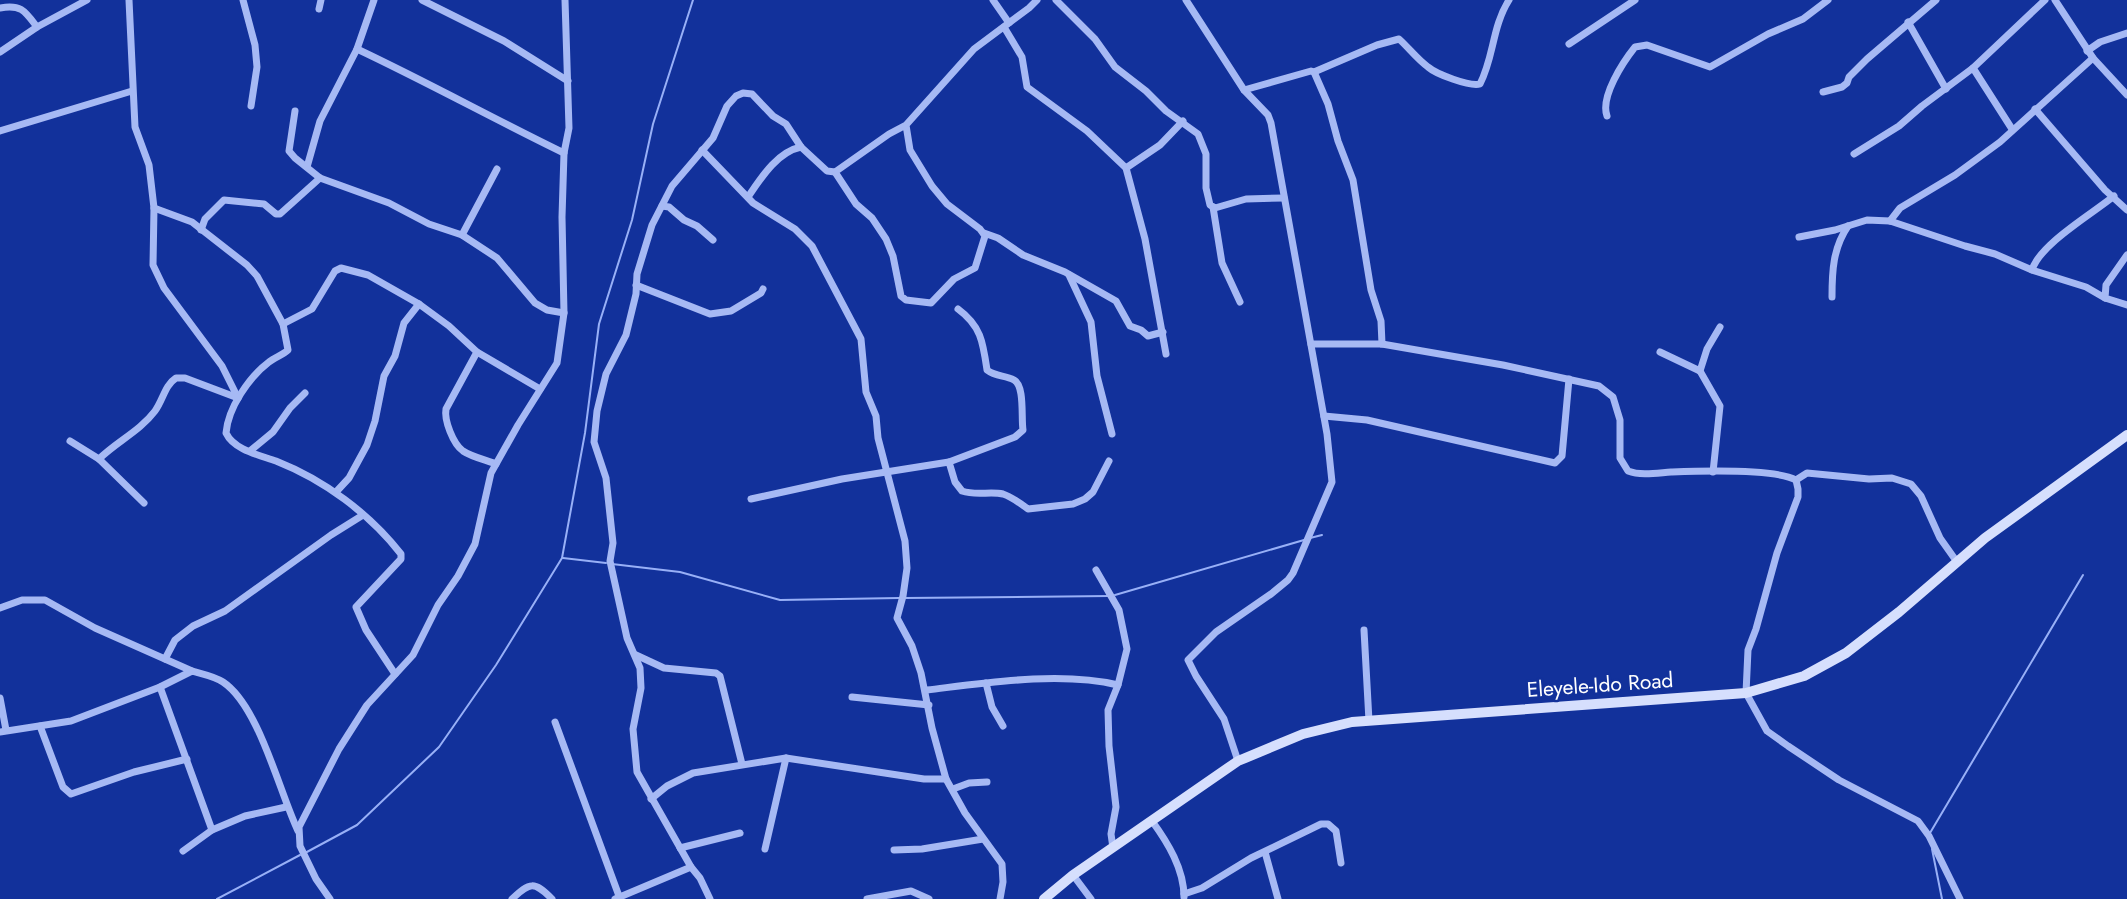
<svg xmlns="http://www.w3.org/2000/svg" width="2127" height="899" font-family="Jost,sans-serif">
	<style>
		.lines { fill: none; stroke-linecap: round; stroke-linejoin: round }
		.stream { stroke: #98b0f7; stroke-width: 2 }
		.minor { stroke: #a6b9f4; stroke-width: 7 }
		.secondary { stroke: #d6dffd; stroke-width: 10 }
		.labels { text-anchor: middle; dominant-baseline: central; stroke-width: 5; stroke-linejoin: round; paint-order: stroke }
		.street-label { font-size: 21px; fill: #fff; stroke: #12319b }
	</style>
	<rect width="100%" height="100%" fill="#12319b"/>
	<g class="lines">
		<g class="stream">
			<polyline points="1310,538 1322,535"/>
			<polyline points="563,558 606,563"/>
			<polyline points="612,564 680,572 780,600 899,598"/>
			<polyline points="1115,595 1304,540"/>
			<polyline points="905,598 1109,596"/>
			<polyline points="1930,833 2083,575"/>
			<polyline points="1932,849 1942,899"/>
			<polyline points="305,853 357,825 439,747 496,665 562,558 585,433 599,324 632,220 653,124 693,0"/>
			<polyline points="217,899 300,855"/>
		</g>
		<g class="minor">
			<polyline points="129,0 135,127 149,165 154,208 153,265 164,288 222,366 238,398"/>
			<polyline points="243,0 255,45 257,67 251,106"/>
			<polyline points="422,0 504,41 568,81"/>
			<polyline points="993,0 1009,23"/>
			<polyline points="1056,0 1095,39 1115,67 1146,91 1166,111 1198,134 1206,154 1206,188 1210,205 1215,208 1246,199 1284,198"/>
			<polyline points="1186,0 1244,90 1268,115 1271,123 1327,434 1332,482 1293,573 1288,580 1271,594 1216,632 1188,660 1196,676 1224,719 1238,761"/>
			<polyline points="2055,0 2093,58 2127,95"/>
			<path d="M0,8c21,-4 25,3 37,19"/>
			<polyline points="319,9 321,0"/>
			<polyline points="1908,22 1946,89"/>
			<polyline points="1004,27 1022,57 1027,87 1087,131 1126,168 1145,239 1166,354"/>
			<polyline points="1569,44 1635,0"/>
			<path d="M357,49c70,33 137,70 207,104"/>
			<polyline points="2087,51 2100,42 2127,33"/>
			<polyline points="0,52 37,27 87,0"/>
			<polyline points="1973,68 2012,129"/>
			<path d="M1314,72l63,-27 22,-6c10,9 18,20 29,28 8,7 42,20 52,17 14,-27 12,-57 29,-84"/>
			<polyline points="1244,90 1311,71 1314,72 1328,104 1338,141 1353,180 1371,290 1381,321 1382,344"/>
			<polyline points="1823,92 1842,87 1847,83 1849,77 1867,59 1936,0"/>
			<polyline points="2035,109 2105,190 2127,210"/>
			<polyline points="295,111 289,151 295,158 320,178 389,203 429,224 462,235 497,258 535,303 547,310 564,313"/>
			<path d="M1607,116c-7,-19 16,-54 28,-69l12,-2 63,22 58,-33 35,-15 25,-19"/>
			<polyline points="906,125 889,134 835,172 856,204 872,218 886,239 893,256 901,296 906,300 931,303 954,279 975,268 985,236 980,229 947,204 932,186 910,150 906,125 974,49 1029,8 1037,0"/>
			<polyline points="0,131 132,91"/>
			<polyline points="702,150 753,203 795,229 812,246 861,339 866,392 876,416 878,438 905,541 907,568 903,596 897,618 912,646 921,673 932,728 946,779 965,813 1002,864 1003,882 1000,899"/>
			<polyline points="1854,154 1899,126 1922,106 1973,68 2045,0"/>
			<polyline points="307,167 320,121 357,49 374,0"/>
			<polyline points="1126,168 1160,145 1183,121"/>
			<path d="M748,197c13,-19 29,-45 53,-50"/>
			<polyline points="662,206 669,207 684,220 697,226 713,240"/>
			<polyline points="1213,207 1222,263 1240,302"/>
			<path d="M154,208l38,14 55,43 10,11 26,48 5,26c-5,5 -13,7 -19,12 -20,15 -41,46 -43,71 8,17 33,22 50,28 48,19 93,52 125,93v5l-45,48 10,23 29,44"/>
			<polyline points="1890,221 1900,208 1955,175 2000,142 2093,58"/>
			<polyline points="201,230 205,219 224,200 264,204 276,214 280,214 320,178"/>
			<polyline points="984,233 998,238 1023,255 1065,272 1116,301 1130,326 1141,330 1148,336 1163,332"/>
			<polyline points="462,235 497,169"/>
			<polyline points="1799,237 1835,230 1867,220 1890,221 1965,246 1995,254 2032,270"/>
			<polyline points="2127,255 2106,285 2105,298 2127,305"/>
			<polyline points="1069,275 1091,322 1097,376 1112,434"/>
			<polyline points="636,285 710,314 731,311 761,293 763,289"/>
			<path d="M1832,297c0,-26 1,-49 16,-71"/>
			<path d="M2105,298l-19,-11 -54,-17c8,-26 60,-56 82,-74"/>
			<path d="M958,309c23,17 25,33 29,61 9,7 18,5 27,10 11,6 7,38 9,50l-8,7 -66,25 6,20 7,9c14,5 28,0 41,3 9,3 17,9 25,15l45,-5 12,-5 8,-7 16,-31"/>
			<polyline points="283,324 312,309 335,271 341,268 368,275 419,304 449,326 477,352 540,389"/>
			<path d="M1311,344h71l121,21 96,21 14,11 7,23v38l8,13c13,5 29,2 43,1 27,-1 103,-4 125,8"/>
			<path d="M477,352l-31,57c-2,11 7,35 17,42 9,6 23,9 33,13"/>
			<polyline points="1660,352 1700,371 1720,406 1713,472"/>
			<polyline points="1700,371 1707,349 1720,327"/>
			<polyline points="1324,416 1367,420 1555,463 1562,456 1569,379"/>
			<polyline points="70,441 99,459 144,503"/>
			<polyline points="250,451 273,432 290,408 305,393"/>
			<path d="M99,459c17,-17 41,-28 56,-48 8,-11 10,-26 21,-33h9l53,20"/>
			<polyline points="1796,480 1798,489 1798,497 1777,553 1756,629 1748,650 1746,693 1767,731 1788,746 1839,780 1918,821 1929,836 1960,899"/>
			<polyline points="1796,480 1807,473 1869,479 1892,478 1911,484 1921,496 1940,538 1957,562"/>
			<polyline points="336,492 349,478 367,445 375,421 384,376 395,356 404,323 419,304"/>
			<polyline points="751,499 842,479 949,462"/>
			<polyline points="1096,570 1119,610 1127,649 1118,685"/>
			<polyline points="0,608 22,600 45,600 95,628 192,671"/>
			<polyline points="1364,630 1369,721"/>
			<polyline points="636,655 664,668 716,673 720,676 742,764"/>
			<polyline points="165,659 175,640 193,626 225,611 331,535 363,515"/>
			<polyline points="986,683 992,707 1003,726"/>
			<polyline points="160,687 212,830 245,816 286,807"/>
			<path d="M927,690c58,-7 133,-19 191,-5l-10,25 1,36 7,61 -5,27 2,14"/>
			<polyline points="852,697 929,705"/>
			<polyline points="0,698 6,730"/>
			<polyline points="555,722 619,896"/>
			<polyline points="40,726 63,787 71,794 134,772 187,759"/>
			<path d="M0,732l71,-11 89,-34 32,-16c10,3 22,5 31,11 36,24 56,109 75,149"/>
			<polyline points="953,789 969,783 987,782"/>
			<polyline points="651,799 667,786 693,773 786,758 924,779 946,779"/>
			<path d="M1152,821c16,22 32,48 32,76"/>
			<polyline points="680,848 740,833"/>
			<polyline points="765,849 786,758"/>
			<polyline points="894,850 922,849 983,839"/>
			<polyline points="183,851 212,830"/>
			<polyline points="1265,852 1278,899"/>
			<polyline points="1073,875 1091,899"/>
			<polyline points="1184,894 1202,888 1251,858 1321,824 1328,824 1336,831 1341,863"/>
			<polyline points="330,899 316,879 300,846 299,827 339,749 367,705 413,655 438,605 458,576 475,544 491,473 518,425 557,363 564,313 562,217 564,153 569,128 565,0"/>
			<path d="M512,899c18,-17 22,-18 40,0"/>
			<polyline points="615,899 691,867"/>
			<polyline points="710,899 700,878 691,867 637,772 633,729 641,688 640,668 627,638 610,561 613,543 606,478 594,442 597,411 606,374 626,335 636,294 637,274 652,225 672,186 713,138 727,106 736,96 743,93 752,94 773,116 786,124 801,147 827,171 835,172"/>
			<polyline points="867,899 911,891 929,899"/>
		</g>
		<polyline class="secondary" points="1044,899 1073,875 1238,761 1303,734 1352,722 1746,693 1804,676 1846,653 1899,612 1985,538 2127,435"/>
	</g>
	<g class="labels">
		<g class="street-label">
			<text transform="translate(1600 685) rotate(-4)">Eleyele-Ido Road</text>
		</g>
	</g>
</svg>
